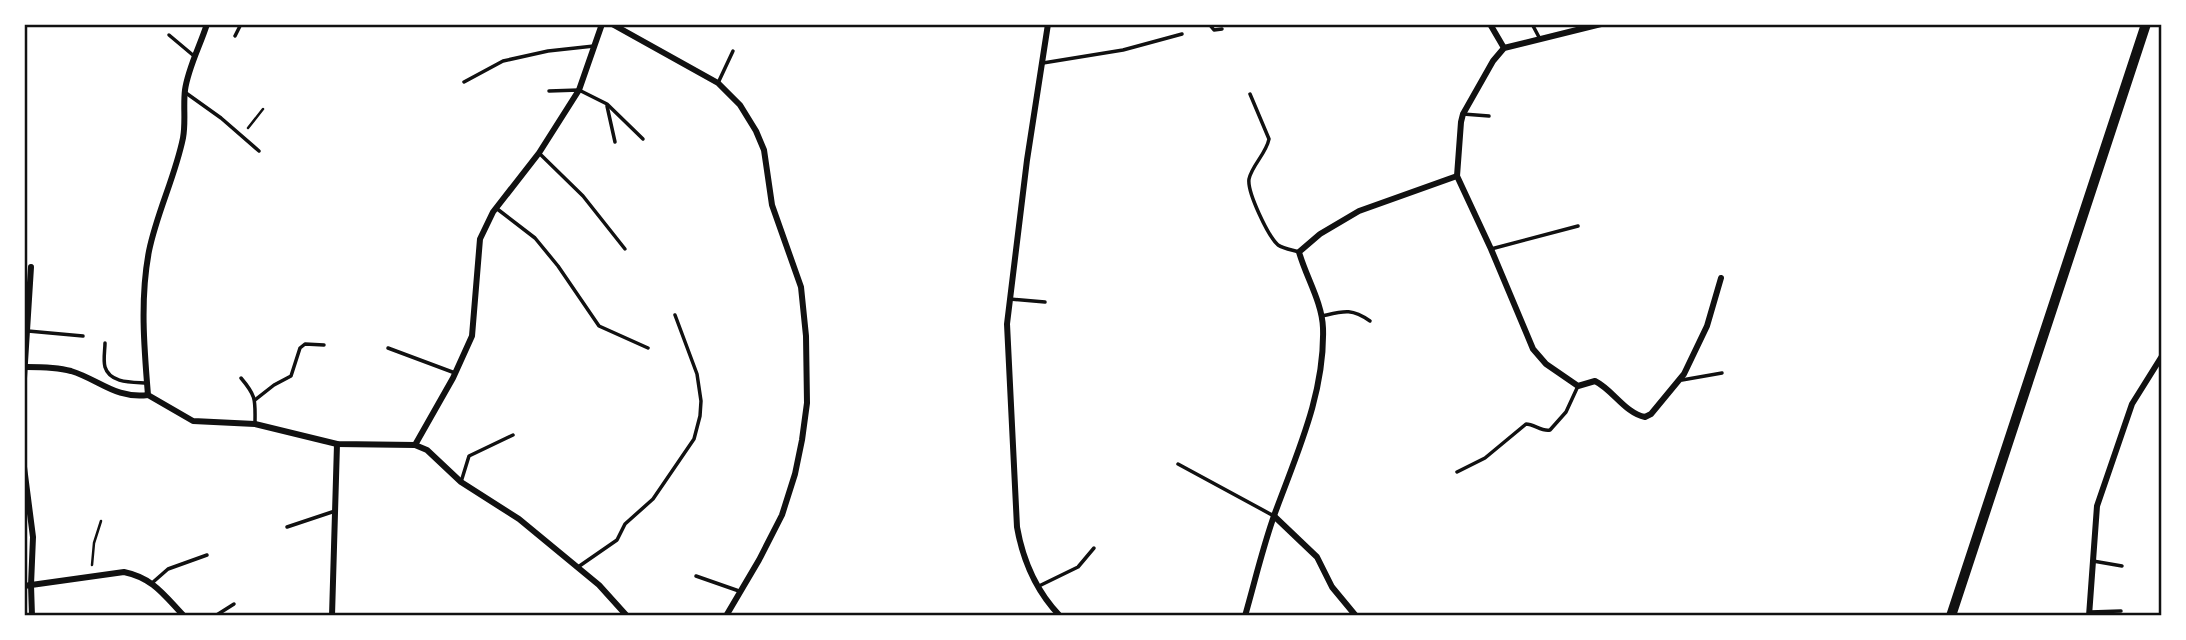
<svg xmlns="http://www.w3.org/2000/svg" width="2186" height="640" font-family="Manrope,sans-serif">
	<style>
		.lines { fill: none; stroke-linecap: round; stroke-linejoin: round }
		.path { stroke: #111; stroke-width: 2.5 }
		.service { stroke: #111; stroke-width: 3.5 }
		.minor { stroke: #111; stroke-width: 6 }
		.secondary { stroke: #111; stroke-width: 10 }
		.neatline { fill: none; stroke: #111; stroke-width: 2.5 }
	</style>
	<rect width="100%" height="100%" fill="#fff"/>
	<g class="lines">
		<g class="path">
			<polyline points="248,128 263,109"/>
			<polyline points="92,565 94,543 101,521"/>
		</g>
		<g class="service">
			<polyline points="1209,24 1214,30 1222,29"/>
			<polyline points="1532,24 1540,39"/>
			<polyline points="169,35 194,56"/>
			<polyline points="235,36 241,24"/>
			<polyline points="1043,63 1123,50 1182,34"/>
			<polyline points="464,82 503,61 548,51 594,46"/>
			<polyline points="718,83 733,51"/>
			<polyline points="549,91 579,90 607,104 643,139"/>
			<polyline points="186,93 221,118 259,151"/>
			<path d="M1250,94l19,45c-3,15 -17,26 -20,40 -2,13 19,57 29,66 6,4 15,5 21,7"/>
			<polyline points="607,106 615,142"/>
			<polyline points="1463,114 1489,116"/>
			<polyline points="539,153 583,196 625,249"/>
			<polyline points="496,208 535,238 558,266 599,326 648,348"/>
			<polyline points="1491,249 1578,226"/>
			<polyline points="1010,299 1045,302"/>
			<path d="M1322,316c22,-5 29,-8 48,5"/>
			<polyline points="28,331 83,336"/>
			<path d="M105,343c0,7 -2,17 0,24 5,17 29,15 42,16"/>
			<polyline points="388,348 455,373"/>
			<path d="M241,378c16,19 14,22 14,46"/>
			<polyline points="1682,380 1722,373"/>
			<polyline points="255,400 274,385 291,376 300,348 305,344 324,345"/>
			<polyline points="1178,464 1274,516"/>
			<path d="M1457,472l28,-14 41,-34c8,0 16,8 24,6l16,-18 12,-26"/>
			<polyline points="461,482 469,456 513,435"/>
			<polyline points="287,527 335,511"/>
			<polyline points="2093,561 2122,566"/>
			<polyline points="578,567 617,540 625,524 653,499 694,439 700,416 701,401 697,374 675,315"/>
			<polyline points="696,576 739,591"/>
			<polyline points="152,583 168,569 207,555"/>
			<polyline points="1039,586 1078,567 1094,548"/>
			<polyline points="2090,612 2121,611"/>
			<polyline points="215,616 234,604"/>
			<polyline points="1594,616 1594,615"/>
		</g>
		<g class="minor">
			<path d="M207,24c-7,22 -19,44 -22,66 -2,16 1,32 -2,48 -8,39 -26,74 -34,113 -9,47 -5,96 -1,144l45,26 62,3 82,20 78,1 38,-67 19,-42 8,-97 13,-27 46,-59 40,-63 23,-66"/>
			<polyline points="612,24 718,83 740,105 756,131 764,150 772,205 801,287 806,336 807,403 802,440 795,474 782,515 759,560 726,616"/>
			<path d="M1048,24l-21,136 -20,164 10,203c6,34 19,64 43,89"/>
			<polyline points="1490,24 1504,48"/>
			<path d="M1601,24l-97,24 -11,13 -30,53 -2,8 -4,54 34,73 42,100 13,15 32,22 17,-5c18,9 30,32 50,36l6,-3 33,-40 23,-48 14,-48"/>
			<path d="M27,367c14,0 29,0 44,4 29,9 44,28 77,24"/>
			<polyline points="24,378 31,267"/>
			<polyline points="415,445 427,450 461,482 519,519 599,585 627,616"/>
			<polyline points="24,467 33,537 31,585 32,616"/>
			<polyline points="1274,516 1317,557 1332,587 1356,616"/>
			<path d="M24,586l100,-14c29,6 40,23 60,44"/>
			<polyline points="332,616 337,444"/>
			<path d="M1245,616c10,-35 18,-70 30,-103 22,-60 50,-120 48,-185 -1,-26 -17,-51 -24,-76l21,-18 39,-23 98,-35"/>
			<polyline points="2089,616 2097,506 2132,404 2162,356"/>
		</g>
		<polyline class="secondary" points="1951,616 2146,24"/>
	</g>
	<rect width="2186" height="640" fill="none" stroke="#ffffff" stroke-width="52"/>
	<rect x="26" y="26" width="2134" height="588" class="neatline"/>
</svg>
